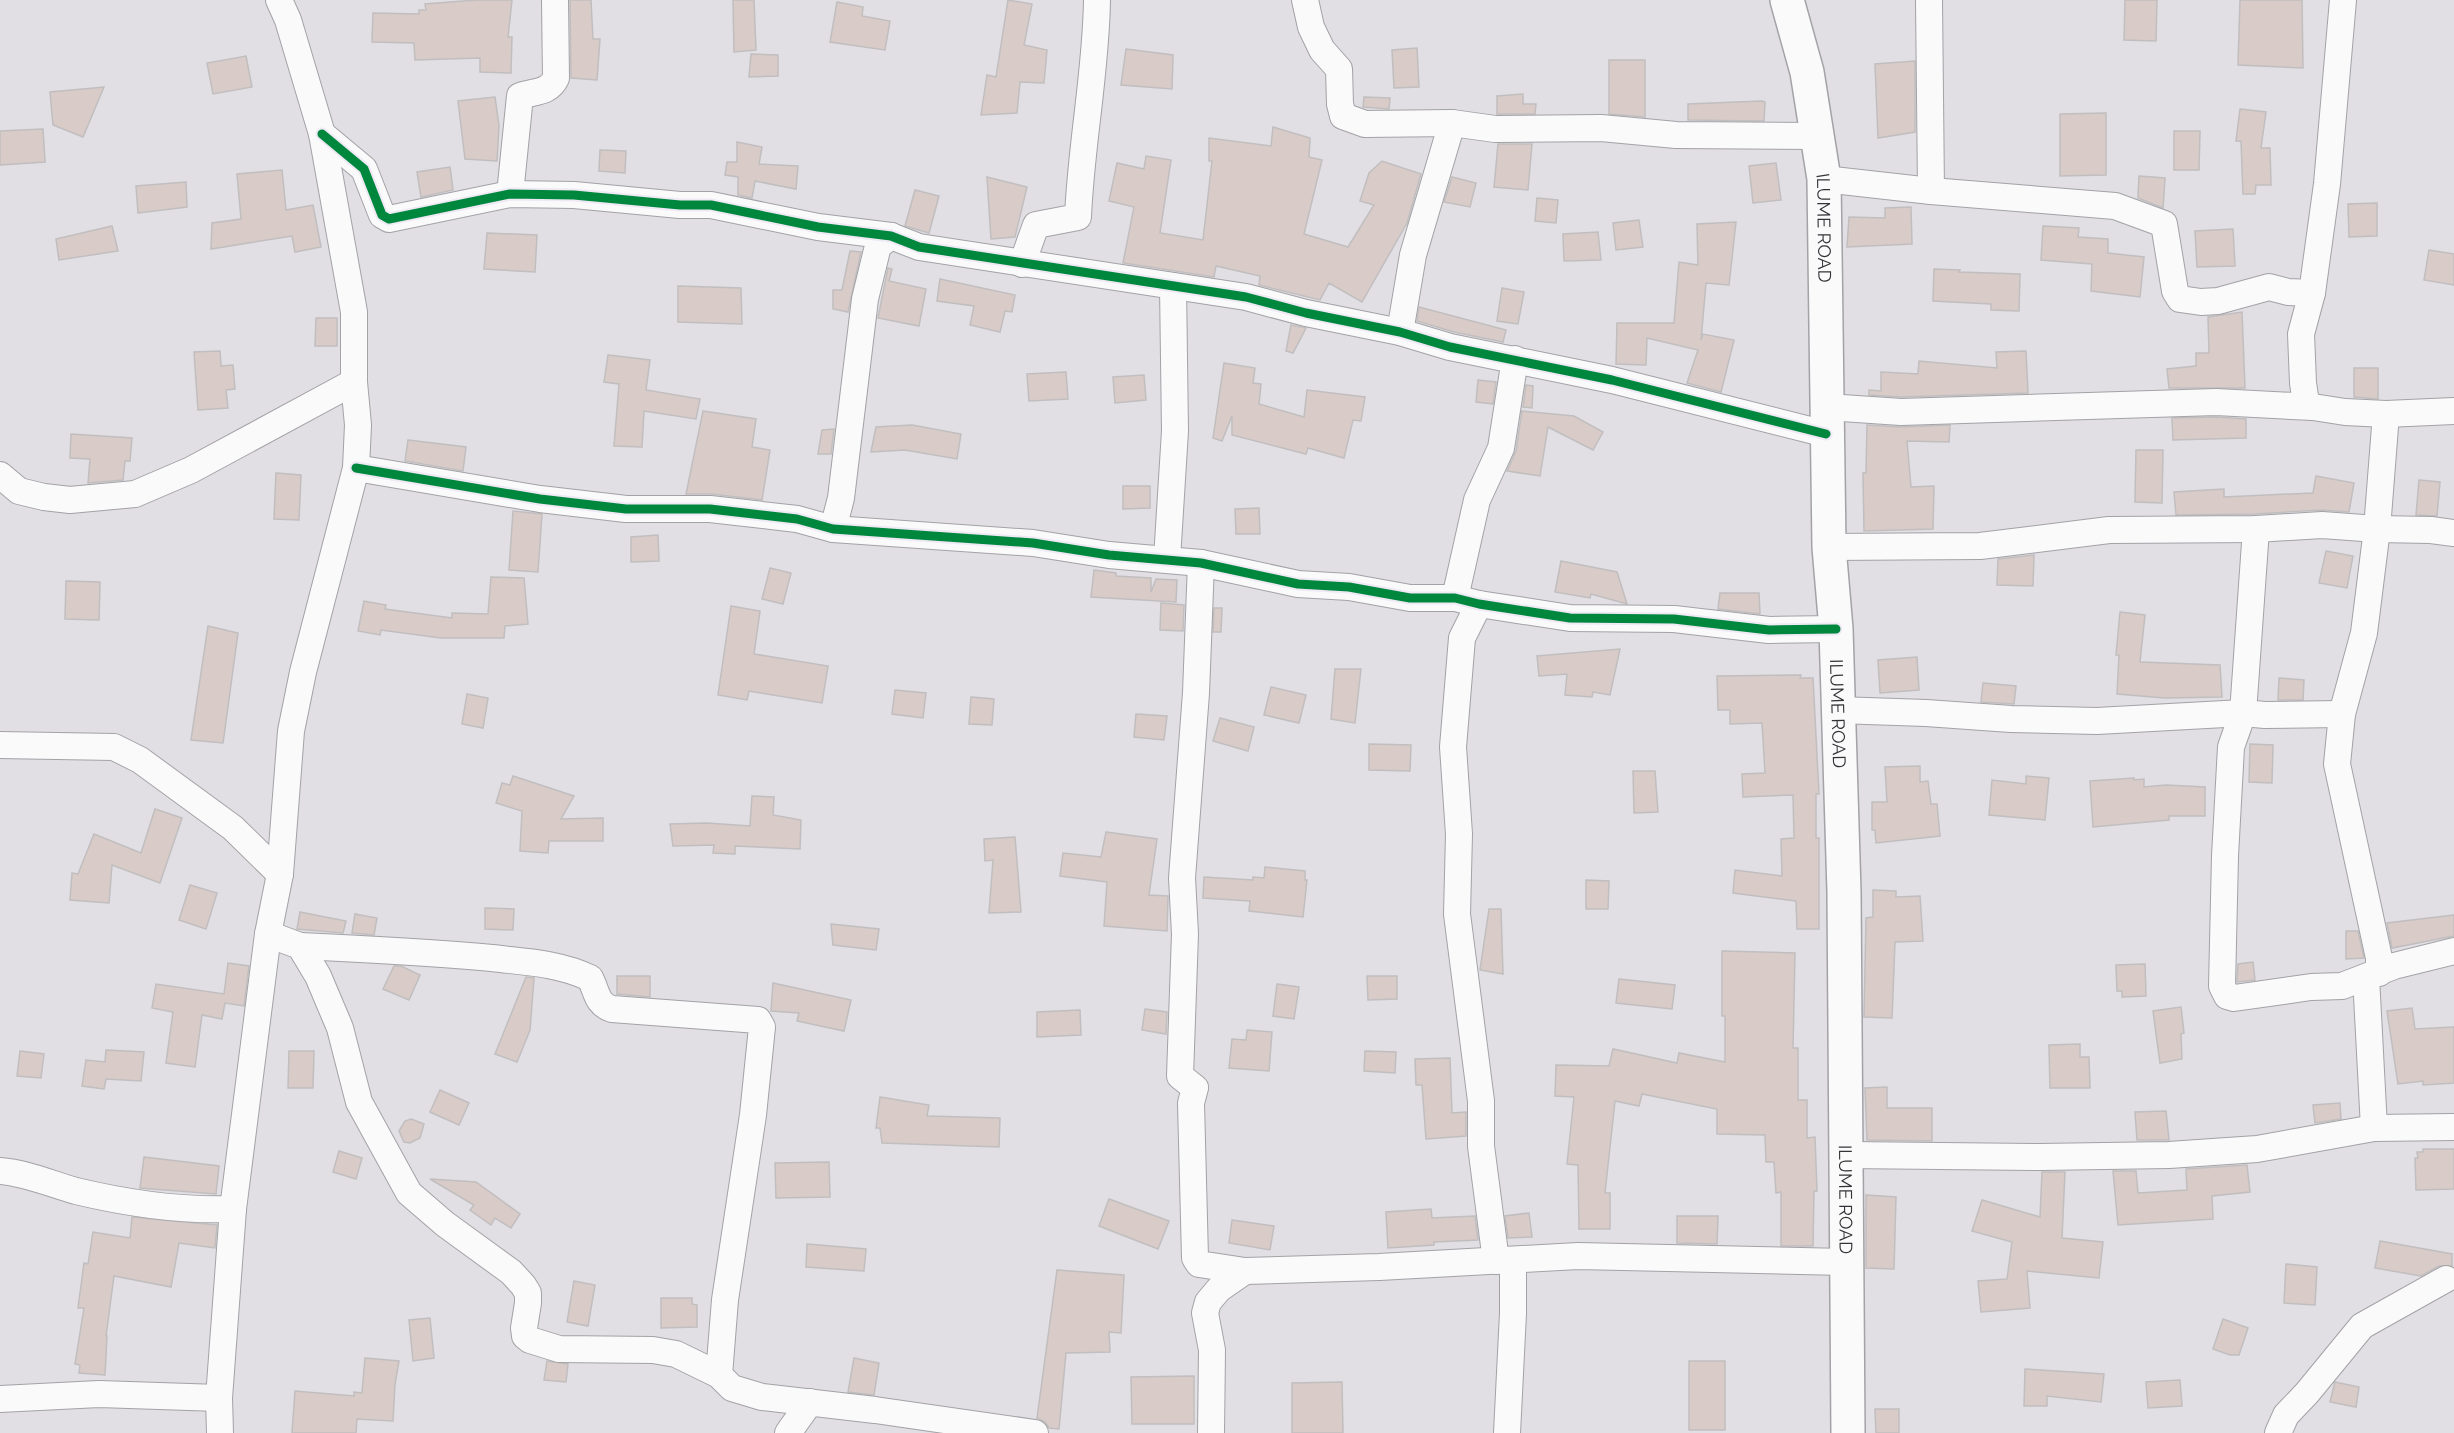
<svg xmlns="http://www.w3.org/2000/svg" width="2454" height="1433" font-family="Raleway,sans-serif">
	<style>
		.building { fill: #d9ccc8; stroke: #c1bebf; stroke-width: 1.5 }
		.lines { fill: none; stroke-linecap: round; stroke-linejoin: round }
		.street-casing { stroke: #a3a2a6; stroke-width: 28 }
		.secondary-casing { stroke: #a3a2a6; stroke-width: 36 }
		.street { stroke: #fafafb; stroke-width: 26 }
		.secondary { stroke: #fafafb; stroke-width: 33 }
		.cycleway-casing { stroke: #eee9f4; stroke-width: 13 }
		.cycleway { stroke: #00873e; stroke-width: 9 }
		.labels { text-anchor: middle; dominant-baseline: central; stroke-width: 6; stroke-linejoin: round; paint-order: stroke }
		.street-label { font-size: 18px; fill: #343236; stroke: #eee9f4 }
	</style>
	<rect width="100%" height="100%" fill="#e1dee4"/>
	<g class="building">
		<polygon points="476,0 512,0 508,37 512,37 511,73 480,72 480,58 415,60 414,43 372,42 373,13 419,14 419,10 426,10 425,4"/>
		<polygon points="570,0 591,0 593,39 600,39 597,80 571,78"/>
		<polygon points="733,0 754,0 756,50 734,52"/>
		<polygon points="1008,0 1032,4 1024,45 1047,50 1044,83 1020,82 1017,113 981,115 987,75 996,77"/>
		<polygon points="2125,0 2157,0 2156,41 2124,40"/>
		<polygon points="2240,0 2302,0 2303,68 2238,65"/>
		<polygon points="837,2 863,7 862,16 890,21 885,50 830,42"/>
		<polygon points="1417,48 1419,87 1394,88 1392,50"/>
		<polygon points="1126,49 1173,55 1172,89 1121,85"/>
		<polygon points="751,54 778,55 778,76 749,77"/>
		<polygon points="246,56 252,87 213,94 207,63"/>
		<polygon points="1609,60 1645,60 1645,117 1609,114"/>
		<polygon points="1915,61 1915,132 1878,138 1875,64"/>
		<polygon points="104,87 83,137 53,125 50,92"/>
		<polygon points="1523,94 1523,104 1536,104 1535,114 1497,114 1497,96"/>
		<polygon points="495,97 499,126 497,161 465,159 458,101"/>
		<polygon points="1364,97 1390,98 1389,109 1363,107"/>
		<polygon points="1762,101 1765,102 1764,121 1688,120 1688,104"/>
		<polygon points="2240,109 2266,112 2261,148 2270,148 2271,185 2256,185 2255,194 2243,194 2241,141 2236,141"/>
		<polygon points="2106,113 2106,175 2060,176 2060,114"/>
		<polygon points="1273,127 1310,138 1309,157 1322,160 1304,234 1348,247 1374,205 1360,201 1369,173 1382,161 1421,174 1407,223 1362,302 1329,283 1320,300 1259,285 1260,276 1216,266 1214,277 1123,263 1134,207 1109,201 1117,163 1144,169 1146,156 1171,160 1160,233 1203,240 1212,161 1209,161 1209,138 1271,146"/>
		<polygon points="43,129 45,162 0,165 0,131"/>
		<polygon points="2174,131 2200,131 2199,170 2174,170"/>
		<polygon points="737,142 762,147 759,164 798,166 796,189 755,181 752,198 738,195 738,177 725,175 727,162 737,162"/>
		<polygon points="1498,144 1532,144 1528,190 1494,187"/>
		<polygon points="600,150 626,151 625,173 599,171"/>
		<polygon points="1776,163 1781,200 1753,203 1749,166"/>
		<polygon points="450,167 453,190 421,197 417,172"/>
		<polygon points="282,170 286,210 313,205 321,247 295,252 292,236 211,249 212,223 241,219 237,174"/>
		<polygon points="2139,176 2165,178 2163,208 2138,198"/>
		<polygon points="987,177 1027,187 1015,237 991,239"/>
		<polygon points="1452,177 1476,183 1470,207 1444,202"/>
		<polygon points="186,182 187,207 138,213 136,186"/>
		<polygon points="915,190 939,196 929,233 905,226"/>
		<polygon points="1537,198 1558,200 1556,223 1535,221"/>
		<polygon points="2377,203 2377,236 2349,237 2348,204"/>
		<polygon points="1911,207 1912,244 1847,247 1849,217 1885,218 1885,208"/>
		<polygon points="1639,220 1643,247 1616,250 1613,223"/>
		<polygon points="1736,222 1729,285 1706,283 1701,340 1703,334 1734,340 1721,392 1687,383 1698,350 1647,338 1646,365 1616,364 1617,323 1674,323 1679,262 1698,265 1697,224"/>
		<polygon points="112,226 118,251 59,260 56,239"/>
		<polygon points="2043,226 2079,228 2078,237 2108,239 2108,253 2144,257 2140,297 2091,291 2092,264 2041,260"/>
		<polygon points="2233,229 2235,266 2197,267 2195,231"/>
		<polygon points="1598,232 1601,260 1564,261 1563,234"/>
		<polygon points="487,233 537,235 535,272 484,269"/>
		<polygon points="2429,250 2454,254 2454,285 2424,280"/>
		<polygon points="850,251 861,252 848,312 833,309 833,290 842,290"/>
		<polygon points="888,268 892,269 889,281 926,289 919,326 878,318"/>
		<polygon points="1934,269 1960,270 1959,272 2020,274 2019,311 1991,310 1991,304 1933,301"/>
		<polygon points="940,279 1015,295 1012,312 1005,311 1000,332 970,325 974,306 937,301"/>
		<polygon points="678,286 741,288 742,324 678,322"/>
		<polygon points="1502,288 1524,292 1518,324 1497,321"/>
		<polygon points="1419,307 1506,330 1503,342 1454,332 1417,321"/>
		<polygon points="2242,312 2245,388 2169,388 2167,369 2196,366 2196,353 2209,353 2208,317"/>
		<polygon points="316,318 337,318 337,346 315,346"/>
		<polygon points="1291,325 1306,328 1293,353 1286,351"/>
		<polygon points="220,351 221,366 233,365 235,389 226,390 228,408 198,410 194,352"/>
		<polygon points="2026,351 2028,393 1901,397 1869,395 1869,390 1881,391 1881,372 1918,374 1919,361 1997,368 1996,352"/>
		<polygon points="608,355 650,360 646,390 700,399 696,419 644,411 642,447 614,446 619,384 604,382"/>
		<polygon points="1224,363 1255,368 1253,383 1261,384 1259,404 1304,417 1307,390 1365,397 1361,421 1353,420 1344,458 1308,448 1306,454 1232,435 1232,416 1222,441 1213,438"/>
		<polygon points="2354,368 2378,368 2378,399 2354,397"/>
		<polygon points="1066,372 1068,399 1029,401 1027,374"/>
		<polygon points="1144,375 1146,400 1115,403 1113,377"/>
		<polygon points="1478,380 1496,382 1493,404 1476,402"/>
		<polygon points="1526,385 1533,386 1532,408 1523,407"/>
		<polygon points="703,411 756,419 752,447 770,450 762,500 712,494 686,494"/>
		<polygon points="1522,411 1574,416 1603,432 1593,450 1548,427 1540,476 1507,471 1516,451"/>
		<polygon points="2216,417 2246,419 2246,438 2173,440 2172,418"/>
		<polygon points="912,425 961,434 957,459 905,450 871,452 876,427"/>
		<polygon points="1867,425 1901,427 1950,425 1949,442 1907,441 1911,487 1934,486 1933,529 1864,531 1863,473 1866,473"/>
		<polygon points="834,429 831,454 818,454 822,430"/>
		<polygon points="71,434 132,438 130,461 125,461 123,480 88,483 90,459 70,458"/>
		<polygon points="408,440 466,447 463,471 405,461"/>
		<polygon points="2136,450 2163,450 2162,503 2135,502"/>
		<polygon points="276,473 301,475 299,520 274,519"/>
		<polygon points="2316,476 2354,483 2349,512 2321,510 2255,514 2176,515 2174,492 2224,489 2224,497 2313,493"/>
		<polygon points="2419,480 2440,482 2437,516 2416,515"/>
		<polygon points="1123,486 1150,486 1150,508 1123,509"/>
		<polygon points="1259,508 1260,534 1236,534 1235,509"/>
		<polygon points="513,511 542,514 538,572 509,570"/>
		<polygon points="658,535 659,561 631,562 631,537"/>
		<polygon points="2326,551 2353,556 2347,588 2319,583"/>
		<polygon points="2034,555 2033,586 1997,585 1998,559"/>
		<polygon points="1561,561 1617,572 1627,604 1591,594 1590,598 1555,592"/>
		<polygon points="770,568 791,573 783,604 762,599"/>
		<polygon points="1094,570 1116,573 1116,576 1151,578 1151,592 1156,579 1177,580 1176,602 1091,597"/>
		<polygon points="491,577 524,578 528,624 505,626 504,638 441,638 381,630 380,635 358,631 364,601 386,605 385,609 452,618 452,613 488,614"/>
		<polygon points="66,581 100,582 99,620 65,619"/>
		<polygon points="1720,593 1759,593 1760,614 1718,609"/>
		<polygon points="1161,603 1184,605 1183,631 1160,630"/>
		<polygon points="731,606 760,611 754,654 828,666 822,703 749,691 747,700 718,695"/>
		<polygon points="1214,608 1222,608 1221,632 1213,632"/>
		<polygon points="2120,612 2145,615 2140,662 2220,665 2222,697 2165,698 2117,694 2119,655 2116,655"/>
		<polygon points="208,626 238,633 223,743 191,740"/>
		<polygon points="1620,649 1610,695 1593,692 1592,697 1565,695 1567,674 1539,676 1537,656"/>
		<polygon points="1917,657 1919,690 1880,693 1878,660"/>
		<polygon points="1335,669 1361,669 1355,723 1331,719"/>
		<polygon points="1801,675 1800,678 1813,678 1819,794 1816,794 1816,838 1819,838 1819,929 1797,929 1796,901 1733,893 1735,870 1782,876 1781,839 1794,838 1793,795 1743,797 1742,774 1765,773 1762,723 1730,724 1730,710 1718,710 1717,676"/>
		<polygon points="2279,678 2304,680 2303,700 2278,700"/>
		<polygon points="1983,683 2016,686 2014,704 1981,702"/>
		<polygon points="1271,687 1306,695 1299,723 1264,715"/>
		<polygon points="895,690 926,693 923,718 892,714"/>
		<polygon points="467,694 488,698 483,728 462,724"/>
		<polygon points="971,697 994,699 992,725 969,724"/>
		<polygon points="1136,714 1167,716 1164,740 1134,737"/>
		<polygon points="1220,718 1254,727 1248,751 1213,741"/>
		<polygon points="1369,744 1411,745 1410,771 1369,770"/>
		<polygon points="2250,744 2273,745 2272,783 2249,782"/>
		<polygon points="1920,766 1920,782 1928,781 1931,804 1937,804 1940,836 1876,843 1875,830 1872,830 1872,802 1887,802 1885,767"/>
		<polygon points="1633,771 1655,771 1658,812 1634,813"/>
		<polygon points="513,776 574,796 561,819 603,818 603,841 549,841 548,853 520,851 522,811 496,803 502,783 510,785"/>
		<polygon points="2026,776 2049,778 2045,820 1989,815 1992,780 2026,784"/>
		<polygon points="2134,778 2134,780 2144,779 2144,787 2166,785 2205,787 2205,816 2169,816 2169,820 2093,827 2090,781"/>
		<polygon points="752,796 774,797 773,815 801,820 800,849 735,846 735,854 713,853 714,845 673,846 670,824 707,823 750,826"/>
		<polygon points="155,809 182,818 160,883 112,865 109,903 70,900 72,873 78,874 94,834 141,853"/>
		<polygon points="1106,832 1157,839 1149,895 1168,896 1167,931 1104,926 1107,882 1060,876 1063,853 1101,857"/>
		<polygon points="1015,837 1021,912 989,913 993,860 985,861 984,839"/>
		<polygon points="1265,867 1305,871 1305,880 1307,880 1303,917 1249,911 1250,901 1203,898 1204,877 1253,880 1253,877 1264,878"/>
		<polygon points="1586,880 1609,881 1608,909 1586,909"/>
		<polygon points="190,885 217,893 206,929 179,920"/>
		<polygon points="1873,890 1896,891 1896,897 1920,896 1923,941 1895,942 1892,1018 1864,1017 1866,918 1873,917"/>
		<polygon points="485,908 514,909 513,930 485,929"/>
		<polygon points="1489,909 1501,909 1503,974 1480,970"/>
		<polygon points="300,912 346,921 343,933 297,929"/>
		<polygon points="355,914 377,918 374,935 352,933"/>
		<polygon points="2454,915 2454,936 2392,948 2387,923"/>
		<polygon points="831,924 879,929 876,950 833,945"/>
		<polygon points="2346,931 2358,931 2364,958 2346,959"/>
		<polygon points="1722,951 1795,953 1793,1048 1798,1048 1798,1100 1807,1100 1807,1138 1815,1137 1817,1191 1814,1191 1813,1246 1781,1246 1781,1192 1776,1193 1774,1162 1766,1162 1765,1135 1717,1134 1717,1109 1642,1094 1639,1106 1615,1101 1605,1193 1610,1193 1610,1229 1579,1229 1578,1165 1567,1164 1574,1097 1555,1096 1556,1065 1609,1066 1613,1049 1677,1063 1679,1053 1725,1062 1725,1016 1722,1016"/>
		<polygon points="2253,962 2255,980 2237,982 2238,964"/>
		<polygon points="228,963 249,966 244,1006 225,1003 222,1019 202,1015 195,1067 166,1063 173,1012 152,1008 156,984 224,994"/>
		<polygon points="2145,964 2146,996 2122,997 2122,991 2117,991 2116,965"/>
		<polygon points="394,966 401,966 420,975 409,1000 383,989"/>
		<polygon points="617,976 650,976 650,997 617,994"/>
		<polygon points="1367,976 1397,976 1397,999 1368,1000"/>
		<polygon points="526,977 534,978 530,1030 517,1062 495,1054"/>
		<polygon points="1619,979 1675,985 1672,1009 1616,1003"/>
		<polygon points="773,983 851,1000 844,1031 797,1021 799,1013 771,1011"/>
		<polygon points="1277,984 1299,987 1294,1019 1273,1016"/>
		<polygon points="2181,1007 2184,1033 2181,1034 2182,1059 2160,1063 2153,1011"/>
		<polygon points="2412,1008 2415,1029 2454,1027 2454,1083 2423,1085 2423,1081 2398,1084 2387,1011"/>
		<polygon points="1145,1009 1167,1012 1166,1034 1142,1030"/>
		<polygon points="1080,1010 1081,1035 1037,1037 1037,1012"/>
		<polygon points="1247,1030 1272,1032 1269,1071 1229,1068 1232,1039 1246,1040"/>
		<polygon points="2080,1044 2080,1057 2089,1057 2090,1088 2050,1088 2049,1045"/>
		<polygon points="106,1050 144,1052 141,1081 106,1079 104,1089 82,1086 86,1060 105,1062"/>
		<polygon points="20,1051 44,1054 41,1078 17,1076"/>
		<polygon points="289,1051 314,1051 313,1088 288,1088"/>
		<polygon points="1365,1051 1396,1052 1395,1073 1364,1071"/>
		<polygon points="1450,1058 1452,1113 1466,1112 1466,1136 1426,1139 1422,1085 1416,1085 1415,1059"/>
		<polygon points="1887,1087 1887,1108 1932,1108 1932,1141 1867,1140 1865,1088"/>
		<polygon points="440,1090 469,1103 459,1125 430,1112"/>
		<polygon points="880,1097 929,1105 927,1116 1000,1118 999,1147 882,1143 880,1128 876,1128"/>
		<polygon points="2340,1103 2341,1119 2315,1123 2313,1105"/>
		<polygon points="2166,1111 2169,1140 2137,1140 2135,1112"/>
		<polygon points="411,1119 424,1124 420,1138 410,1143 404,1142 399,1131 405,1121"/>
		<polygon points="2423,1149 2454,1149 2454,1189 2416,1190 2415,1158 2418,1158 2417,1152 2423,1152"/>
		<polygon points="339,1151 362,1158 356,1179 333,1172"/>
		<polygon points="144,1157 219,1166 216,1194 140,1188"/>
		<polygon points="829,1162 830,1197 776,1198 775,1163"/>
		<polygon points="2247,1165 2250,1192 2212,1196 2213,1219 2118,1225 2113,1171 2136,1171 2138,1193 2187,1190 2186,1169"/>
		<polygon points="2042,1172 2065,1172 2062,1238 2103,1242 2099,1278 2027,1271 2030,1308 1981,1312 1978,1281 2007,1279 2012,1242 1972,1231 1982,1200 2040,1217"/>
		<polygon points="430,1179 476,1182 520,1214 511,1228 495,1218 491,1225 470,1210 474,1205"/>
		<polygon points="1866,1195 1896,1197 1894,1269 1866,1268"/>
		<polygon points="1109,1199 1169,1221 1158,1249 1099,1226"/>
		<polygon points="1431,1209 1432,1218 1475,1216 1478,1240 1434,1242 1434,1245 1388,1248 1386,1212"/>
		<polygon points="1529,1213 1532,1237 1508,1238 1505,1216"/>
		<polygon points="1677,1216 1718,1216 1717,1244 1677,1243"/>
		<polygon points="132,1217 217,1225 215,1248 179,1243 171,1287 114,1276 106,1336 107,1336 105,1375 79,1373 80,1365 75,1364 84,1308 78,1308 84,1263 88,1264 93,1232 130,1238"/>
		<polygon points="1232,1220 1274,1226 1270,1250 1229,1243"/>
		<polygon points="2380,1241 2452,1254 2452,1266 2439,1266 2421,1276 2375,1268"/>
		<polygon points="807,1244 866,1249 864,1271 806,1267"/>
		<polygon points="2286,1264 2317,1267 2315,1305 2284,1303"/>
		<polygon points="1057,1270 1124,1275 1121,1333 1109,1332 1110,1352 1066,1353 1059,1429 1049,1428 1045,1422 1037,1418"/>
		<polygon points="574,1281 595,1285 588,1326 567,1322"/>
		<polygon points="661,1298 692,1298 692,1304 697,1305 697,1327 661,1328"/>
		<polygon points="430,1318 434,1358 413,1361 409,1320"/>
		<polygon points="2223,1319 2248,1328 2239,1355 2230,1355 2213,1349"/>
		<polygon points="365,1358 399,1361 395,1384 393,1421 357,1419 356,1433 292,1433 295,1391 354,1396 354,1392 362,1393"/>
		<polygon points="854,1358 879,1363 874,1395 848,1392"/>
		<polygon points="547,1361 568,1364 566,1382 544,1380"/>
		<rect x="1689" y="1361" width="36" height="69"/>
		<polygon points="2025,1369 2104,1374 2101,1402 2047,1396 2047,1406 2024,1406"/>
		<polygon points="1194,1376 1194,1424 1132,1424 1131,1377"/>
		<polygon points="2180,1380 2182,1406 2148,1408 2146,1382"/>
		<polygon points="1342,1382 1343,1433 1292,1433 1292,1383"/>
		<polygon points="2335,1382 2359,1387 2356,1407 2330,1402"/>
		<polygon points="1875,1409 1899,1409 1899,1433 1876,1433"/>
	</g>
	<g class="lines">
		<defs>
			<g id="street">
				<polyline points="1305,0 1311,27 1322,50 1339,69 1340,104 1343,116 1365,124 1452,123 1495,129 1601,128 1676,135 1819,136"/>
				<polyline points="1929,0 1931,191"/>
				<polyline points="322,134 364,169 382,215 389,219 510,194 574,195 680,205 711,205 818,227 891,236 919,247 1246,297 1306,313 1400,332 1450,347 1612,380 1826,434"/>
				<polyline points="1824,179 1931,191 2115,206 2164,224 2175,291 2180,299 2201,302 2218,301 2269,287 2288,292 2312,293"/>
				<path d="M510,194l10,-98c15,-5 29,-3 36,-18l-1,-78"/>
				<path d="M1022,264l14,-39 42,-8c3,-73 18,-144 19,-217"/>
				<polyline points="1400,332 1413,255 1452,123"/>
				<polyline points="1827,407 1901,412 2216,402 2313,407 2345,412 2386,414 2454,411"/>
				<polyline points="2313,407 2306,403 2303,383 2301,334 2312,293 2327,184 2343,0"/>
				<polyline points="356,468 540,499 626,509 710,509 797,519 833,529 1033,543 1109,555 1201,563 1298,584 1349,587 1410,598 1455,598 1479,604 1570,618 1674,619 1769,630 1836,629"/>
				<polyline points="0,475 19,491 44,497 70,500 135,494 191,470 354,382"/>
				<polyline points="833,529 841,498 865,299 878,246 891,236"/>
				<polyline points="2256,529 2243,713 2231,747 2225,856 2222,986 2227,996 2234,998 2311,987 2342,986 2394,966 2454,951"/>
				<polyline points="1829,547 1980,546 2109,530 2256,529 2322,525 2377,529 2431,530 2454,533"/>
				<polyline points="1167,559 1175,431 1173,286"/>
				<polyline points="1201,563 1196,693 1182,878 1185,934 1180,1076 1195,1088 1191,1103 1195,1258 1199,1264 1245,1271 1379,1267 1578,1256 1846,1262"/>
				<polyline points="1455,598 1477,500 1501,448 1515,359"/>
				<polyline points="1479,604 1462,638 1453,747 1459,834 1457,914 1481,1101 1481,1146 1496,1261"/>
				<polyline points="1837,710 1926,713 2011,719 2097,721 2243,713 2265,715 2342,714"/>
				<polyline points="0,745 114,747 140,760 233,828 280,874"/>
				<polyline points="268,934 300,946 318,976 340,1028 359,1102 409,1193 445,1224 511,1272 523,1285 528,1293 528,1303 524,1328 525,1336 530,1340 559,1349 653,1350 676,1354 719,1375 732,1388 762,1397 875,1410 1035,1433"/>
				<path d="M300,946c64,3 128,6 192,12 33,4 67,5 98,20 7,13 6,26 22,31l146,11 4,7 -9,88 -28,185 -6,75"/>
				<polyline points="2379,973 2379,958 2337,764 2342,714 2364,633 2377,529 2386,414"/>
				<polyline points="2366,977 2374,1128"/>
				<polyline points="1847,1155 2040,1157 2169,1155 2257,1149 2374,1128 2454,1127"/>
				<path d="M0,1171c26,2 51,13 76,20 50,12 105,20 157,18"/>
				<polyline points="0,1399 99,1394 219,1398"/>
				<polyline points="220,1433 219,1398 233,1209 268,934 280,874 291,731 303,672 356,468 358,425 354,382 354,312 322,134 288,20 279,0"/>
				<polyline points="788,1433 810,1402"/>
				<polyline points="1211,1433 1212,1350 1205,1313 1208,1302 1219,1289 1245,1271"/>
				<polyline points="1507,1433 1513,1313 1513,1261"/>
				<polyline points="2278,1433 2286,1415 2307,1393 2362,1326 2446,1279"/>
			</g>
			<g id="secondary">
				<path id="s1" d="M1787,0l20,72 17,107 5,368 7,82 8,263 4,541"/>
			</g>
		</defs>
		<use href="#street" class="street-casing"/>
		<use href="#secondary" class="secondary-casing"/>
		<use href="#street" class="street"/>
		<use href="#secondary" class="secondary"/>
		<defs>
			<g id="cycleway">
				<polyline points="322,134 364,169 382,215 389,219 510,194 574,195 680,205 711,205 818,227 891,236 919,247 1246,297 1306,313 1400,332 1450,347 1612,380 1826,434"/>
				<polyline points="356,468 540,499 626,509 710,509 797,519 833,529 1033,543 1109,555 1201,563 1298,584 1349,587 1410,598 1455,598 1479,604 1570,618 1674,619 1769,630 1836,629"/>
			</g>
		</defs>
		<use href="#cycleway" class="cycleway-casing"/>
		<use href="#cycleway" class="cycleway"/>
	</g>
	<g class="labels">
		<g class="street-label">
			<text stroke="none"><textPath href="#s1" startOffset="232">ILUME ROAD</textPath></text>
			<text stroke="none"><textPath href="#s1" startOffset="718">ILUME ROAD</textPath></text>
			<text stroke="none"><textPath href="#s1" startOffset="1204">ILUME ROAD</textPath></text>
		</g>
	</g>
</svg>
